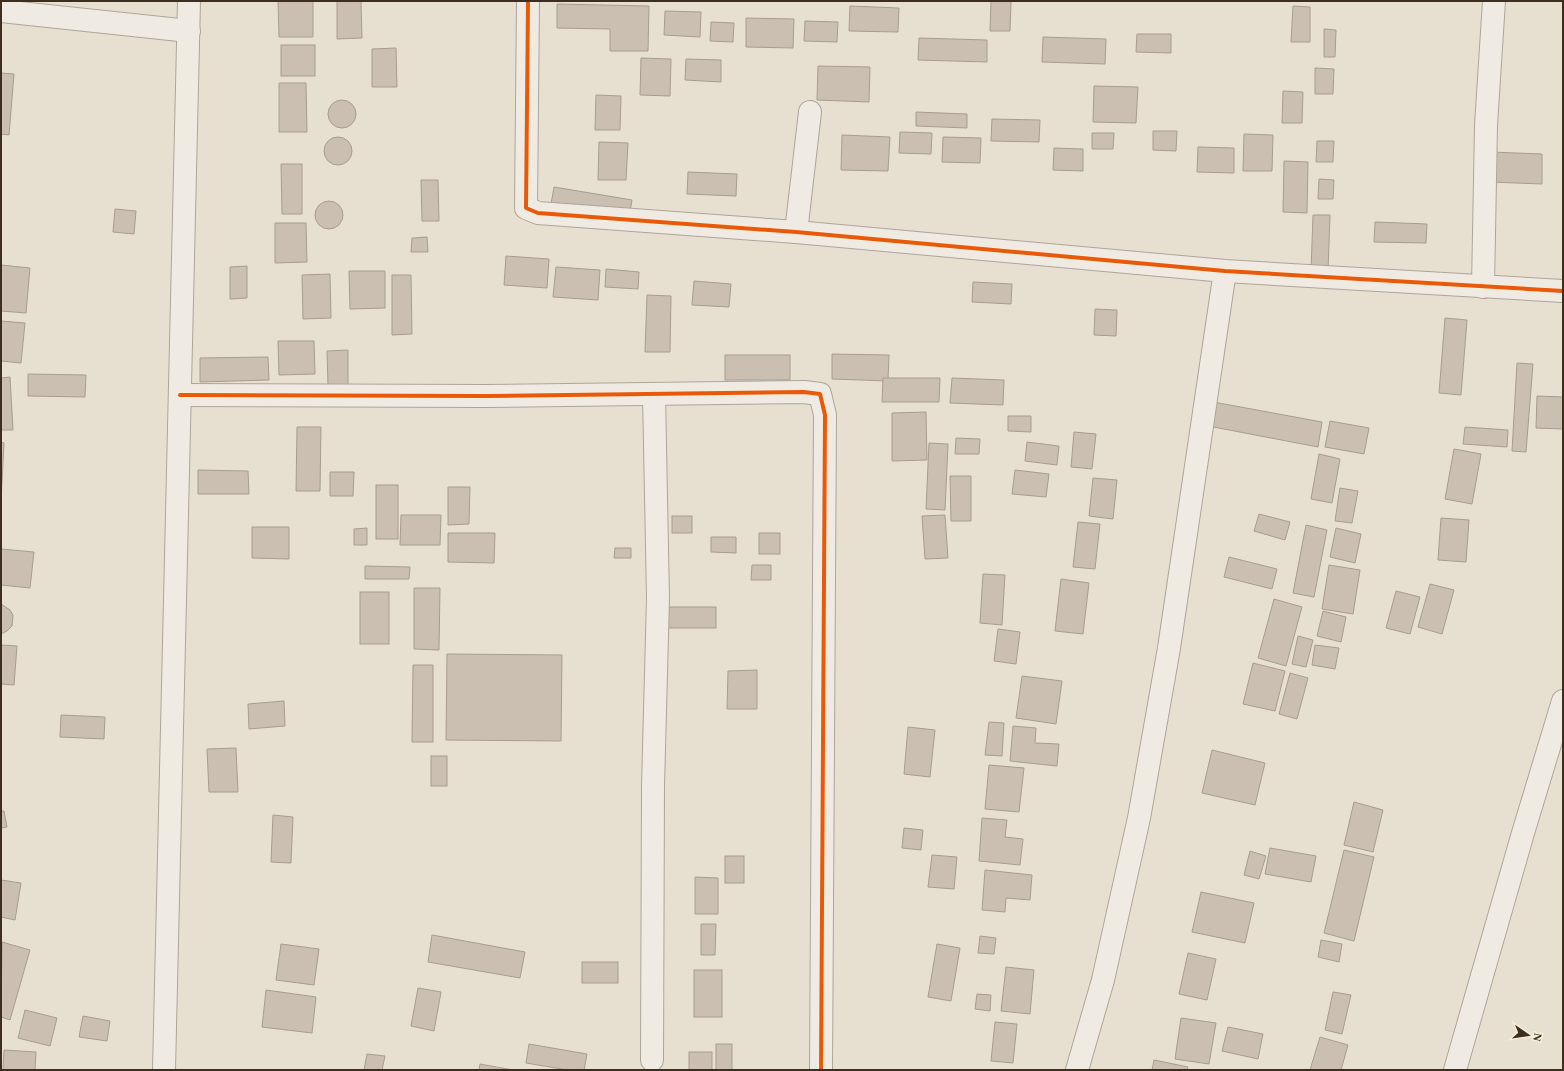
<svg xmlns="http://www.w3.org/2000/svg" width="1564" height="1071" font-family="Georgia,serif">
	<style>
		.building { fill: #cbbfb2; stroke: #a89c90 }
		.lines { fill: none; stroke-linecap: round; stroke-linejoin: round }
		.minor-casing { stroke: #ada599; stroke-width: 24 }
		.minor { stroke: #efebe3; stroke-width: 22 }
		.cycleway-casing { stroke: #f7eed8; stroke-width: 6 }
		.cycleway { stroke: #e8590c; stroke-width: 4 }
	</style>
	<rect width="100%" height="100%" fill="#e7e0d1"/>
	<g class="building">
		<polygon points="278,1 313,1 313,37 279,37"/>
		<polygon points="337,1 361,1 362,38 337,39"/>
		<polygon points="991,1 1011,1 1010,31 990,31"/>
		<polygon points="557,4 649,6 648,51 610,51 610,29 557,28"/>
		<polygon points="850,6 899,8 898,32 849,31"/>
		<polygon points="1293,6 1310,7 1310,42 1291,42"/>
		<polygon points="665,11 701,12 700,37 664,35"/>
		<polygon points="746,18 794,19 793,48 746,47"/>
		<polygon points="805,21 838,22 837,42 804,41"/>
		<polygon points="711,22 734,23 733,42 710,41"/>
		<polygon points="1324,29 1336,30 1335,57 1324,57"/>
		<polygon points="1137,34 1171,34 1171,53 1136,52"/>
		<polygon points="1043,37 1106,39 1105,64 1042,62"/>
		<polygon points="919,38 987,40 987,62 918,60"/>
		<rect x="281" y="45" width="34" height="31"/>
		<polygon points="396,48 397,87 372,87 372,49"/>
		<polygon points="641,58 671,59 670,96 640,95"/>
		<polygon points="686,59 721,60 721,82 685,80"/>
		<polygon points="818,66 870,67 869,102 817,100"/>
		<polygon points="1315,68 1334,69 1333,94 1315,94"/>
		<polygon points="1,73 14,74 9,135 1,134"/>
		<polygon points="279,83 306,83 307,132 279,132"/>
		<polygon points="1094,86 1138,87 1136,123 1093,122"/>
		<polygon points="1283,91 1303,92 1302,123 1282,123"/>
		<polygon points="596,95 621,96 620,130 595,130"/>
		<circle cx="342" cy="114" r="14"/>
		<polygon points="916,112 967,114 967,128 916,126"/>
		<polygon points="992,119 1040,120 1039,142 991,141"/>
		<polygon points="1153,131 1177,131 1176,151 1153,150"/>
		<polygon points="900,132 932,133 931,154 899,153"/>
		<polygon points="1092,133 1114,133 1113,149 1092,149"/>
		<polygon points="1244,134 1273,135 1272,171 1243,171"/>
		<polygon points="842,135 890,137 888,171 841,170"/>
		<circle cx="338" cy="151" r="14"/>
		<polygon points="943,137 981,138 980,163 942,162"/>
		<polygon points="1317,141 1334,141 1333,162 1316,162"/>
		<polygon points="599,142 628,143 626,180 598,180"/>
		<polygon points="1198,147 1234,148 1234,173 1197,172"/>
		<polygon points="1054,148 1083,149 1083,171 1053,170"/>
		<polygon points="1491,152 1542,154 1542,184 1490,182"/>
		<polygon points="1284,161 1308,162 1307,213 1283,212"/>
		<polygon points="281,164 302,164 302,214 282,214"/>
		<polygon points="688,172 737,174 736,196 687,194"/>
		<polygon points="1319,179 1334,180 1333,199 1318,199"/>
		<polygon points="421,180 438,180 439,221 422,221"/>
		<polygon points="554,187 632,200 629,217 551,204"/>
		<circle cx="329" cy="215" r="14"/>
		<polygon points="115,209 136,211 134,234 113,232"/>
		<polygon points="1313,215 1330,215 1328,272 1311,271"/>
		<polygon points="1375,222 1427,224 1426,243 1374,242"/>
		<polygon points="275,223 306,223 307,262 275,263"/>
		<polygon points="427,237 428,252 411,252 412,238"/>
		<polygon points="506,256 549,259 547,288 504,285"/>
		<polygon points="1,265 30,268 26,313 1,311"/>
		<polygon points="247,266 247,298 230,299 230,267"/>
		<polygon points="556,267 600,270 598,300 553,297"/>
		<polygon points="606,269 639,272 638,289 605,287"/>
		<polygon points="349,271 385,271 385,308 350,309"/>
		<polygon points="330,274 331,318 303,319 302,275"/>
		<polygon points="392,275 411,275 412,334 392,335"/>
		<polygon points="694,281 731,284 729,307 692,305"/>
		<polygon points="973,282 1012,284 1011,304 972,302"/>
		<polygon points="647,295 671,296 670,352 645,352"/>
		<polygon points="1095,309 1117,310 1116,336 1094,335"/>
		<polygon points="1445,318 1467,320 1461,395 1439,393"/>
		<polygon points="1,321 25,323 21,363 1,361"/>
		<polygon points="278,341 314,341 315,374 279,375"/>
		<polygon points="348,350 348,385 328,386 327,351"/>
		<polygon points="832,354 889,355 888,381 832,379"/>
		<rect x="725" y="355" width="65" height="25"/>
		<polygon points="268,357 269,380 200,382 200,358"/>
		<polygon points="1517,363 1533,364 1526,452 1512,451"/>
		<polygon points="28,374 86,375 85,397 28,396"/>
		<polygon points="10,377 13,430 1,430 1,378"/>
		<polygon points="883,378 940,378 939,402 882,402"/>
		<polygon points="952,378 1004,380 1003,405 950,403"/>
		<polygon points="1537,396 1563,397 1563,429 1536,428"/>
		<polygon points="1208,401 1322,422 1318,447 1203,425"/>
		<polygon points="926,412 927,460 892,461 892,413"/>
		<polygon points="1008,416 1031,416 1031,432 1008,431"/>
		<polygon points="1330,421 1369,428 1364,454 1325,447"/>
		<polygon points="297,427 321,427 320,491 296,491"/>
		<polygon points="1465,427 1508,430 1507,447 1463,444"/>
		<polygon points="1074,432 1096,434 1092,469 1071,467"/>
		<polygon points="956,438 980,439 979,454 955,454"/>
		<polygon points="1,442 4,443 1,502"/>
		<polygon points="1027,442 1059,446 1057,465 1025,461"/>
		<polygon points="929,443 948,444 945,510 926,509"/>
		<polygon points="1454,449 1481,454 1472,504 1445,499"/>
		<polygon points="1319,454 1340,459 1332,503 1311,499"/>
		<polygon points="198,470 248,471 249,494 198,494"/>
		<polygon points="1015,470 1049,474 1046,497 1012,494"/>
		<polygon points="330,472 354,472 353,496 330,496"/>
		<polygon points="950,476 971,476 971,521 951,521"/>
		<polygon points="1093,478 1117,480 1113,519 1089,516"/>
		<rect x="376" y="485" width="22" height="54"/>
		<polygon points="448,487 470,487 469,524 448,525"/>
		<polygon points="1340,488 1358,491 1352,523 1335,521"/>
		<polygon points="1259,514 1290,522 1285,540 1254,531"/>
		<polygon points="401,515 441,515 440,545 400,545"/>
		<polygon points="945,515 948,558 925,559 922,516"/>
		<rect x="672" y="516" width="20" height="17"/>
		<polygon points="1441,518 1469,520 1466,562 1438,560"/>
		<polygon points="1078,522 1100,524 1095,569 1073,567"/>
		<polygon points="1306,525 1327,530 1314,597 1293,593"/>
		<polygon points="252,527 289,527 289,559 252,558"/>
		<polygon points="367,528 367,545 354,545 354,529"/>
		<polygon points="1336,528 1361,534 1355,563 1330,557"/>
		<polygon points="448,533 495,533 494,563 448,562"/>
		<rect x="759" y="533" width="21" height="21"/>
		<polygon points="711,537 736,537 736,553 711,552"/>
		<polygon points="615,548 631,548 631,558 614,558"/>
		<polygon points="1,549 34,552 30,588 1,585"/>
		<polygon points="1229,557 1277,569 1272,589 1224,577"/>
		<polygon points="752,565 771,565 771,580 751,580"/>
		<polygon points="1329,565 1360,570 1353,614 1322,609"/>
		<polygon points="365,566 410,567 409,579 365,579"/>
		<polygon points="983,574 1005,575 1002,625 980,623"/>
		<polygon points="1061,579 1089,583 1083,634 1055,631"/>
		<polygon points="1430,584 1454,590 1442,634 1418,627"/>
		<polygon points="414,588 440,588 439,650 414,649"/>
		<polygon points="1396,591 1420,597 1410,634 1386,628"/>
		<rect x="360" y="592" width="29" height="52"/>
		<polygon points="1274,599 1302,607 1286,666 1258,658"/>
		<polygon points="1,604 10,610 13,615 12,626 7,631 1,634"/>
		<rect x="666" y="607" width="50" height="21"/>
		<polygon points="1323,611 1346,617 1341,642 1317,636"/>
		<polygon points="998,629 1020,632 1016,664 994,661"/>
		<polygon points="1298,636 1313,640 1306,667 1292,664"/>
		<polygon points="1,645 17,646 14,685 1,684"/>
		<polygon points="1315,645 1339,648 1335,669 1312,665"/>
		<polygon points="447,654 562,655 561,741 446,740"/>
		<polygon points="1253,663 1285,671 1275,711 1243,704"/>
		<polygon points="413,665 433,665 433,742 412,742"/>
		<polygon points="757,670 757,709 727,709 728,671"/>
		<polygon points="1290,673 1308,678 1297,719 1279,714"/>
		<polygon points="1022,676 1062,681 1056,724 1016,718"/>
		<polygon points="284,701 285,726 249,729 248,704"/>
		<polygon points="61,715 105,717 104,739 60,737"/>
		<polygon points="989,722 1004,723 1002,756 985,755"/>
		<polygon points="1013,726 1036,728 1035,743 1059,744 1057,766 1010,761"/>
		<polygon points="908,727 935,730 930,777 904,774"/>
		<polygon points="236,748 238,792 209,792 207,749"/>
		<polygon points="1212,750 1265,763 1255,805 1202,793"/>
		<rect x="431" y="756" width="16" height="30"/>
		<polygon points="989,765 1024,768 1019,812 985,809"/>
		<polygon points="1354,802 1383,810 1373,852 1344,845"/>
		<polygon points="1,811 4,811 7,827 1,828"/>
		<polygon points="273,815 293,817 291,863 271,862"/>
		<polygon points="982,818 1007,820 1005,837 1023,839 1020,865 979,861"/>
		<polygon points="904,828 923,830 921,850 902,848"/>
		<polygon points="1270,848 1316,856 1311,882 1265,874"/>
		<polygon points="1344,850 1374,857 1354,941 1324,933"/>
		<polygon points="1250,851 1266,856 1259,879 1244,875"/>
		<polygon points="932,855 957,857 954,889 928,887"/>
		<rect x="725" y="856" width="19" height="27"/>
		<polygon points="985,870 1032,875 1030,900 1006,898 1005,912 982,910"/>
		<polygon points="695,877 718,878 718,914 695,914"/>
		<polygon points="1,880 21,883 15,920 1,917"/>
		<polygon points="1201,892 1254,903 1245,943 1192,932"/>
		<polygon points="701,924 716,924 715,955 701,955"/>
		<polygon points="432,935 525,952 520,978 428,962"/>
		<polygon points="980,936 996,938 994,954 978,953"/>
		<polygon points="1321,940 1342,944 1339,962 1318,957"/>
		<polygon points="2,942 30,950 10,1020 1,1017"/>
		<polygon points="281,944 319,949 314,985 276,980"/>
		<polygon points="937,944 960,948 951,1001 928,997"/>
		<polygon points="1188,953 1216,959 1207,1000 1179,994"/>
		<rect x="582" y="962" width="36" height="21"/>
		<polygon points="1006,967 1034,970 1030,1014 1001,1011"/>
		<rect x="694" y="970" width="28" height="47"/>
		<polygon points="418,988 441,992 434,1031 411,1026"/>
		<polygon points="266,990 316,997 312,1033 262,1027"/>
		<polygon points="1333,992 1351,995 1342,1034 1325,1030"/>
		<polygon points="977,994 991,995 990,1011 975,1009"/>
		<polygon points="25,1010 57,1018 50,1046 18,1038"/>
		<polygon points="83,1016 110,1021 107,1041 79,1037"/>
		<polygon points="1181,1018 1216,1023 1209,1064 1175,1059"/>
		<polygon points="995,1022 1017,1024 1013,1063 991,1061"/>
		<polygon points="1228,1027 1263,1034 1258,1059 1222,1051"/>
		<polygon points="1320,1037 1348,1045 1341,1070 1310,1070"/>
		<polygon points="529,1044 587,1054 584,1070 568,1070 526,1063"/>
		<rect x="716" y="1044" width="16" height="26"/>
		<polygon points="4,1050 36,1052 35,1070 3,1070"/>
		<rect x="689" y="1052" width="23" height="18"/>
		<polygon points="367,1054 385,1056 382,1070 364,1070"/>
		<polygon points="1154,1060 1188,1067 1187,1070 1152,1070"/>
		<polygon points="480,1064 513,1070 479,1070"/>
	</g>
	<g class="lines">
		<defs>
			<g id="minor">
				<polyline points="528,1 526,208 538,213 796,232 1225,271 1563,291"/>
				<polyline points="1,11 189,31"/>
				<polyline points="796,232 810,112"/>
				<polyline points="1483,287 1486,125 1494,1"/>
				<polyline points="180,395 486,396 804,392 820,394 825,415 821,1070"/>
				<polyline points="652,1060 653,786 658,598 654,394"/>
				<polyline points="164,1070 189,1"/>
				<polyline points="1077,1070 1103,980 1139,818 1169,648 1225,271"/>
				<polyline points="1455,1070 1523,833 1563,701"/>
			</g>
		</defs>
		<use href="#minor" class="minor-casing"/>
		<use href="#minor" class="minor"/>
		<defs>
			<g id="cycleway">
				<polyline points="528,1 526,208 538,213 796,232 1225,271 1563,291"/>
				<polyline points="180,395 486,396 804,392 820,394 825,415 821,1070"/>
			</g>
		</defs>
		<use href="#cycleway" class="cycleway-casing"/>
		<use href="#cycleway" class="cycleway"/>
	</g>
	<rect width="1564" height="1071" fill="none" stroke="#3d2e20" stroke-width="4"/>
	<g transform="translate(1528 1035) rotate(103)" stroke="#f7eed8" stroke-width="3" paint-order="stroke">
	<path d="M0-3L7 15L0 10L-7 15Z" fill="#3d2e20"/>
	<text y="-6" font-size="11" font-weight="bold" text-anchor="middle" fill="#3d2e20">N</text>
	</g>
</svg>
